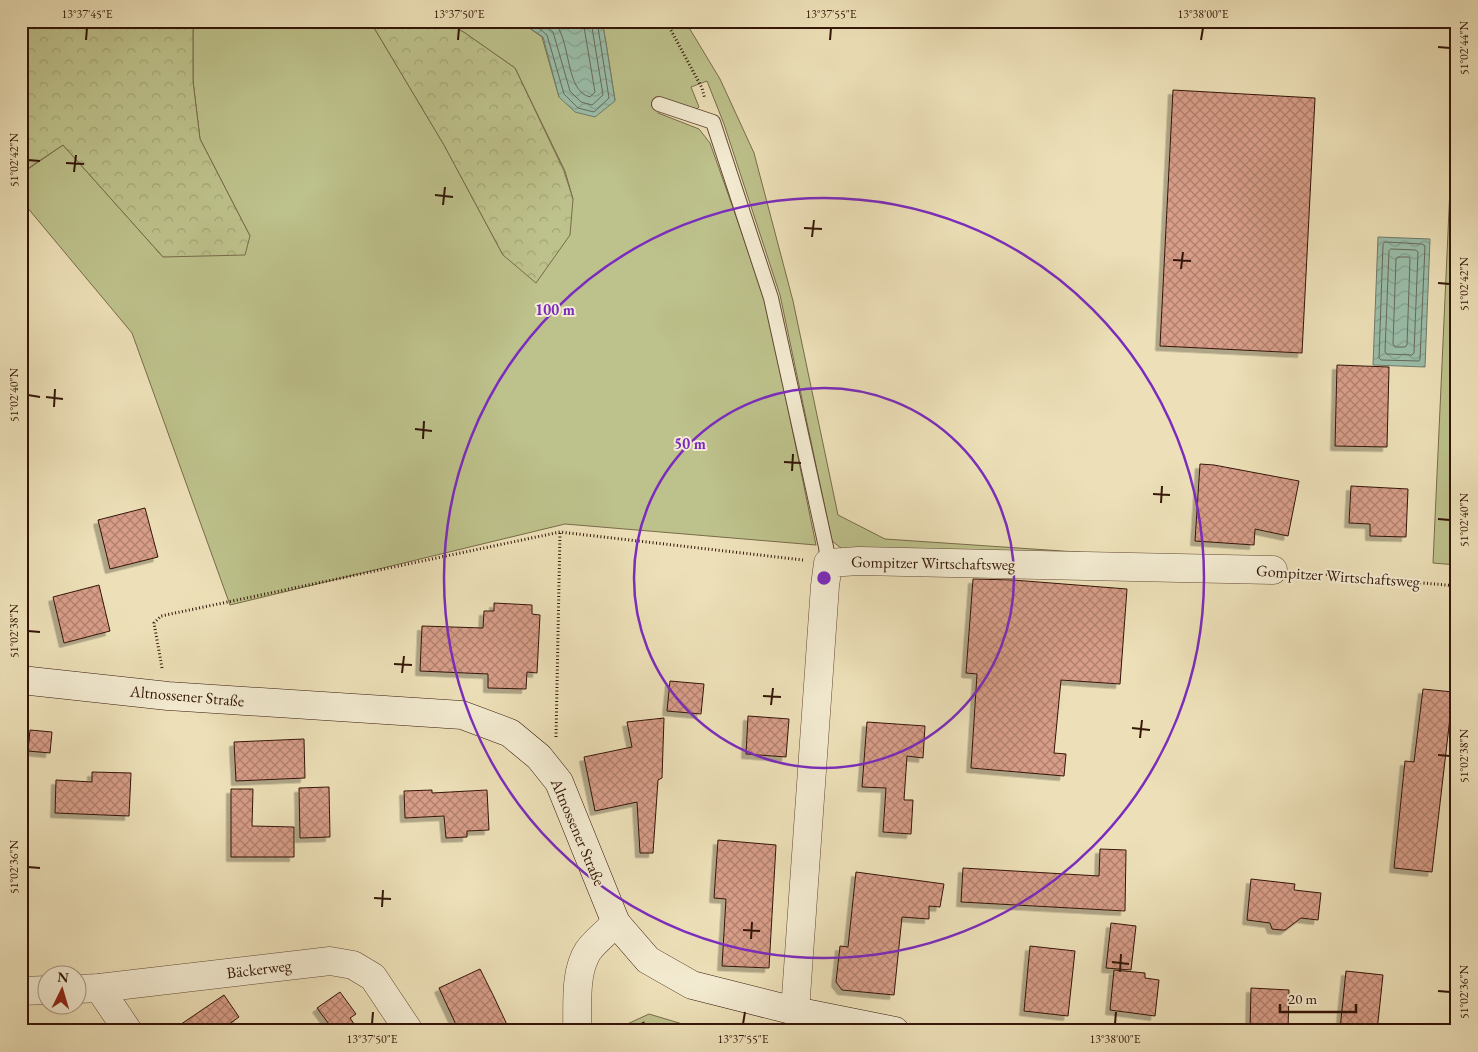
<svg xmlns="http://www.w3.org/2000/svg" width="1478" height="1052" font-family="'EB Garamond',serif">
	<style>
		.grass { fill: #bdc18b; stroke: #786b4a }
		.forest { fill: url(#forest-crowns); stroke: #786b4a }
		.water { fill: url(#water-waves); stroke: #717a69 }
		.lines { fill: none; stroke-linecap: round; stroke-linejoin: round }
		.shore { stroke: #676a59; stroke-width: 1 }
		.building { fill: url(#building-cross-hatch); stroke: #341508; filter: url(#shadow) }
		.lane-casing { stroke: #624834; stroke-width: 16 }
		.street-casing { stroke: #624834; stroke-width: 29 }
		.secondary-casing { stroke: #341508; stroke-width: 29 }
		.path { stroke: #341508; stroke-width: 3; stroke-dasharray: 1 2.5; stroke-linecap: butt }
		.lane { stroke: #f3ebd1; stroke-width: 14 }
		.street { stroke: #f3ebd1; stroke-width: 28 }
		.secondary { stroke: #f3ebd1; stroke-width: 28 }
		.ticks { fill: none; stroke: #341508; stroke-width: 2 }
		.ring { fill: none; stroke: #7b2cbf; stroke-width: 2.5 }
		.labels { text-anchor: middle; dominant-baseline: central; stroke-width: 4; stroke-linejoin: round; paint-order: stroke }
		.street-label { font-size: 16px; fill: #341508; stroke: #f3ebd1 }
		.centre { fill: #7b2cbf; stroke: #f3ebd1; stroke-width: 2.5 }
		.ring-label { font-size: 15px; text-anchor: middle; font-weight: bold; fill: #7b2cbf; stroke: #f3ebd1; stroke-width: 4; stroke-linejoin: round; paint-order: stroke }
		.neatline { fill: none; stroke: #341508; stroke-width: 2 }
		.ticks-label { font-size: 12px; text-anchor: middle; fill: #341508 }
	</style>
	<defs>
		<pattern id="forest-crowns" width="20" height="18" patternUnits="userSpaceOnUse" patternTransform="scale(1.25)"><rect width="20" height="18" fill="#bdc18b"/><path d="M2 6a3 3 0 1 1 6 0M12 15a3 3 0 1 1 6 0" fill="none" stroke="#a3a576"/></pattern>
		<pattern id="water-waves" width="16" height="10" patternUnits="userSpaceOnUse" patternTransform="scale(1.25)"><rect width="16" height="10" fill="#9abeaa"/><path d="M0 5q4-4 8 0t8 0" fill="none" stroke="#85a291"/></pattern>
		<pattern id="building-cross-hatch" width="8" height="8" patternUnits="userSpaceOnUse" patternTransform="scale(1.25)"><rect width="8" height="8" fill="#d79d88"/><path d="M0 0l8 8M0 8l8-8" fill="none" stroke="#af7f6d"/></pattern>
		<filter id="shadow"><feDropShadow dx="-4.5" dy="4.5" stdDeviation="0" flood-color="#0004"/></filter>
	</defs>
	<rect width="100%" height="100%" fill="#ede0b8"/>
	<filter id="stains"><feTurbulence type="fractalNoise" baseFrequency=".004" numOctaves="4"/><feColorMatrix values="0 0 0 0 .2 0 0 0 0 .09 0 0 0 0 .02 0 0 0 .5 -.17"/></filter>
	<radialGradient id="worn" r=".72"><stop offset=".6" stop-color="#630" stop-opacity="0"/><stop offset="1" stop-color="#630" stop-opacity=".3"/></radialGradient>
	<g class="grass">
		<polygon points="193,21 370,21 444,145 503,255 573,199 565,171 515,68 465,33 445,21 526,21 525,25 542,37 559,97 615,100 606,43 602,21 685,21 720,79 754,153 793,301 838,515 885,539 1136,556 846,552 832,541 780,295 724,124 707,81 691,87 699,107 697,109 658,97 658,113 699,129 710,143 766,301 816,545 565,524 230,605 132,333 21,200 21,174 63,145 163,257 250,236 200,139 193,81"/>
		<polygon points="1457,34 1457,565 1433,563"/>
		<polygon points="649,1014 706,1031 612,1031"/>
	</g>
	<g class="forest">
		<polygon points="21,21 193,21 193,81 200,139 250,236 245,255 163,257 63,145 21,173"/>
		<polygon points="370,21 445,21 465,33 515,68 564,171 573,199 570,235 536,283 503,255 444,145"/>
	</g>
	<g class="water">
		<polygon points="526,21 602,21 606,43 615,101 595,117 575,112 559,97 543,37 525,25"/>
		<polygon points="1378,237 1430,239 1425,367 1373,365"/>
	</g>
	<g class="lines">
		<g class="shore">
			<polyline points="530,21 547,35 564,94 578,108 594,112 609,98 597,21"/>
			<polyline points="539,21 553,32 570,91 581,102 592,105 603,95 591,21"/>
			<path d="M553,21c19,17 11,70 37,76l5,-5 -12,-71"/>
			<polygon points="1385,242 1422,244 1425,246 1420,359 1419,361 1381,360 1379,358 1383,245"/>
			<polygon points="1391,249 1416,250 1418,252 1414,353 1412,355 1387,354 1385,352 1389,251"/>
			<polygon points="1398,257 1409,257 1410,259 1407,345 1405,347 1395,347 1393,344 1396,259"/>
		</g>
	</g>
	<g class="building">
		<polygon points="1173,90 1315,98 1302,353 1160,346"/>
		<polygon points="1337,365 1389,367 1387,447 1335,446"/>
		<polygon points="1200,464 1214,465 1299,481 1288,536 1255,529 1254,545 1195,541"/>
		<polygon points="1351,486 1408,489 1406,537 1370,536 1370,524 1349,523"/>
		<polygon points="145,508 158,557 110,569 98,520"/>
		<polygon points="973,579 1013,580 1127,589 1120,684 1061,680 1054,753 1066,754 1064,776 971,768 977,674 966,673"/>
		<polygon points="99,585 110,631 64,643 53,597"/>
		<polygon points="494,603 532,605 532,614 540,615 537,673 527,672 526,689 488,688 488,674 420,671 422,626 483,628 484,611 494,611"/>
		<polygon points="670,681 704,684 701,714 667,711"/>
		<polygon points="1423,689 1453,692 1432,872 1394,868 1405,761 1414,762"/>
		<polygon points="748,716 789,719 786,757 746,754"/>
		<polygon points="664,718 662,778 658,780 653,853 640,853 637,802 595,811 584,757 632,747 627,722"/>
		<polygon points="867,722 925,726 923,758 907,756 904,800 913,800 911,834 883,832 886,788 862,787"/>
		<polygon points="30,730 52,732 50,753 28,751"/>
		<polygon points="304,739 305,778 236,781 234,742"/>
		<polygon points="92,772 131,773 129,816 55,813 56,780 92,782"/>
		<polygon points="329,787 330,837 300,838 299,788"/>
		<polygon points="231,789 253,789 252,826 294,827 294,857 231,857"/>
		<polygon points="432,790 432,793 487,790 489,830 467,831 467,837 446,838 444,816 405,818 404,791"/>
		<polygon points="718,840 776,845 769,968 722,966 726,899 714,898"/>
		<polygon points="1100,849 1126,850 1125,911 961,902 963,868 1099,876"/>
		<polygon points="856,872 944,884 940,907 929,906 929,919 902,917 894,995 842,990 836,982 840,946 848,947"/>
		<polygon points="1251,879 1295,884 1294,890 1321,893 1318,920 1301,918 1285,930 1281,930 1272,929 1270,923 1247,920"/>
		<polygon points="1111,923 1136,926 1131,970 1106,968"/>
		<polygon points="1030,946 1075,951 1068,1016 1024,1011"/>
		<polygon points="480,969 494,997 510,1031 459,1031 439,988"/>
		<polygon points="1114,970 1145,973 1145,978 1159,980 1155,1016 1110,1010"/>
		<polygon points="1346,971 1383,975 1377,1031 1340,1029"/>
		<polygon points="1251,988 1289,990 1288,1031 1250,1030"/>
		<polygon points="340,992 356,1014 350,1018 359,1031 334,1031 317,1008"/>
		<polygon points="224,995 239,1017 219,1031 171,1031"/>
	</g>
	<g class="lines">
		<defs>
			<polyline id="lane" points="659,104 713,122 771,298 826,547 828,563"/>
			<g id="street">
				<polyline points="99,988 128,1031"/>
				<polyline points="78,989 99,988 330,961 353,965 373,977 409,1031"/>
				<polyline points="21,991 48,990"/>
				<polyline points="795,1011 825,586 828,563 859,561 1273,570"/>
				<path d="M577,1031c1,-26 -3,-58 11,-80 7,-10 19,-19 28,-28"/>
			</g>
			<polyline id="secondary" points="21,680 168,696 462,715 510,733 539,757 559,782 616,923 648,960 692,985 795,1011 895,1031"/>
		</defs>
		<use href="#lane" class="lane-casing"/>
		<use href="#street" class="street-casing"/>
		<use href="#secondary" class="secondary-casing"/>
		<g class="path">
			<polyline points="666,21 702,88 705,99"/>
			<polyline points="1298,572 1457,586"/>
			<polyline points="162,668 154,623 161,616 560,532 803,560"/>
			<polyline points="556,737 560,532"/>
			<polyline points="643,1022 646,1031"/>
			<polyline points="624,1030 624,1031"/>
		</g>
		<use href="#lane" class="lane"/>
		<use href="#street" class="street"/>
		<use href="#secondary" class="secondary"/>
	</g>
	<path class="ticks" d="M86,40l1,-12M458,40l1,-12M830,40l1,-12M1201,40l2,-12M1438,47l12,1M28,160l12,1M66,163l18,1M74,172l2,-17M435,195l18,2M443,205l2,-18M804,228l18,1M812,237l2,-17M1173,260l18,1M1181,269l2,-17M1438,283l12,1M28,395l12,2M46,397l17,2M54,407l1,-18M415,429l17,2M423,439l1,-18M784,462l17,1M792,471l1,-17M1153,494l17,1M1161,503l1,-17M1438,519l12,1M28,631l12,1M394,664l18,1M402,673l2,-17M763,696l18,1M771,705l2,-17M1132,728l18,2M1140,738l2,-18M1438,755l12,1M28,867l12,1M374,898l17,1M382,907l1,-17M743,930l17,1M751,939l1,-17M1112,962l17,2M1120,972l1,-18M1438,991l12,1M372,1024l1,-12M743,1024l2,-12M1115,1024l1,-12"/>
	<g class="ring">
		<circle cx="824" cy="578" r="190"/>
		<circle cx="824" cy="578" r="380"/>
	</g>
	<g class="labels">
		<g class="street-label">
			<text transform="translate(933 563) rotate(1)">Gompitzer Wirtschaftsweg</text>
			<text transform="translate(1338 576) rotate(4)">Gompitzer Wirtschaftsweg</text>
			<text transform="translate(187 696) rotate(5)">Altnossener Straße</text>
			<text transform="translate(578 832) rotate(67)">Altnossener Straße</text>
			<text transform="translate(259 969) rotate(-7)">Bäckerweg</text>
		</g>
	</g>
	<circle cx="824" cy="578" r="8" class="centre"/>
	<g class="ring-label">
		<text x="555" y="315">100 m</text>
		<text x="690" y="449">50 m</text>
	</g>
	<rect width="1478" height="1052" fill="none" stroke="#ede0b8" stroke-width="55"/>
	<g transform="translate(62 990) rotate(5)"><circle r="24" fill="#f3ebd1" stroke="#a79581"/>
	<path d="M0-4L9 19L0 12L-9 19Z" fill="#8f2418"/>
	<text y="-8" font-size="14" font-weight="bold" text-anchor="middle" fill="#341508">N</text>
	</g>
	<path d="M1280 1004v8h76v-8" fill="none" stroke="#341508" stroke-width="2.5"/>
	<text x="1288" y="1004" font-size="15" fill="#341508" stroke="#f3ebd1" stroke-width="4" paint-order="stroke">20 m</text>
	<rect x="28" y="28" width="1422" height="996" class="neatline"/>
	<g class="ticks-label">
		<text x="87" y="18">13°37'45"E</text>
		<text x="459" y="18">13°37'50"E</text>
		<text x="831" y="18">13°37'55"E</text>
		<text x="1203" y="18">13°38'00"E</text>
		<text transform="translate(1464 48) rotate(-90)" y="4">51°02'44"N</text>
		<text transform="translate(14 160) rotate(-90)" y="4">51°02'42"N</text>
		<text transform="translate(1464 284) rotate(-90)" y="4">51°02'42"N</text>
		<text transform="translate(14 395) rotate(-90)" y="4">51°02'40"N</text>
		<text transform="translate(1464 520) rotate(-90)" y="4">51°02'40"N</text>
		<text transform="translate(14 631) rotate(-90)" y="4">51°02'38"N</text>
		<text transform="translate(1464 756) rotate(-90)" y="4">51°02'38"N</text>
		<text transform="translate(14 867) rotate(-90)" y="4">51°02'36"N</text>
		<text transform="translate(1464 992) rotate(-90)" y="4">51°02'36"N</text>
		<text x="372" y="1043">13°37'50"E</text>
		<text x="743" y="1043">13°37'55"E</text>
		<text x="1115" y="1043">13°38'00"E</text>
	</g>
	<rect width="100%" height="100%" filter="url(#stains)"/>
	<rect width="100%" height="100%" fill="url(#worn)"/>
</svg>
